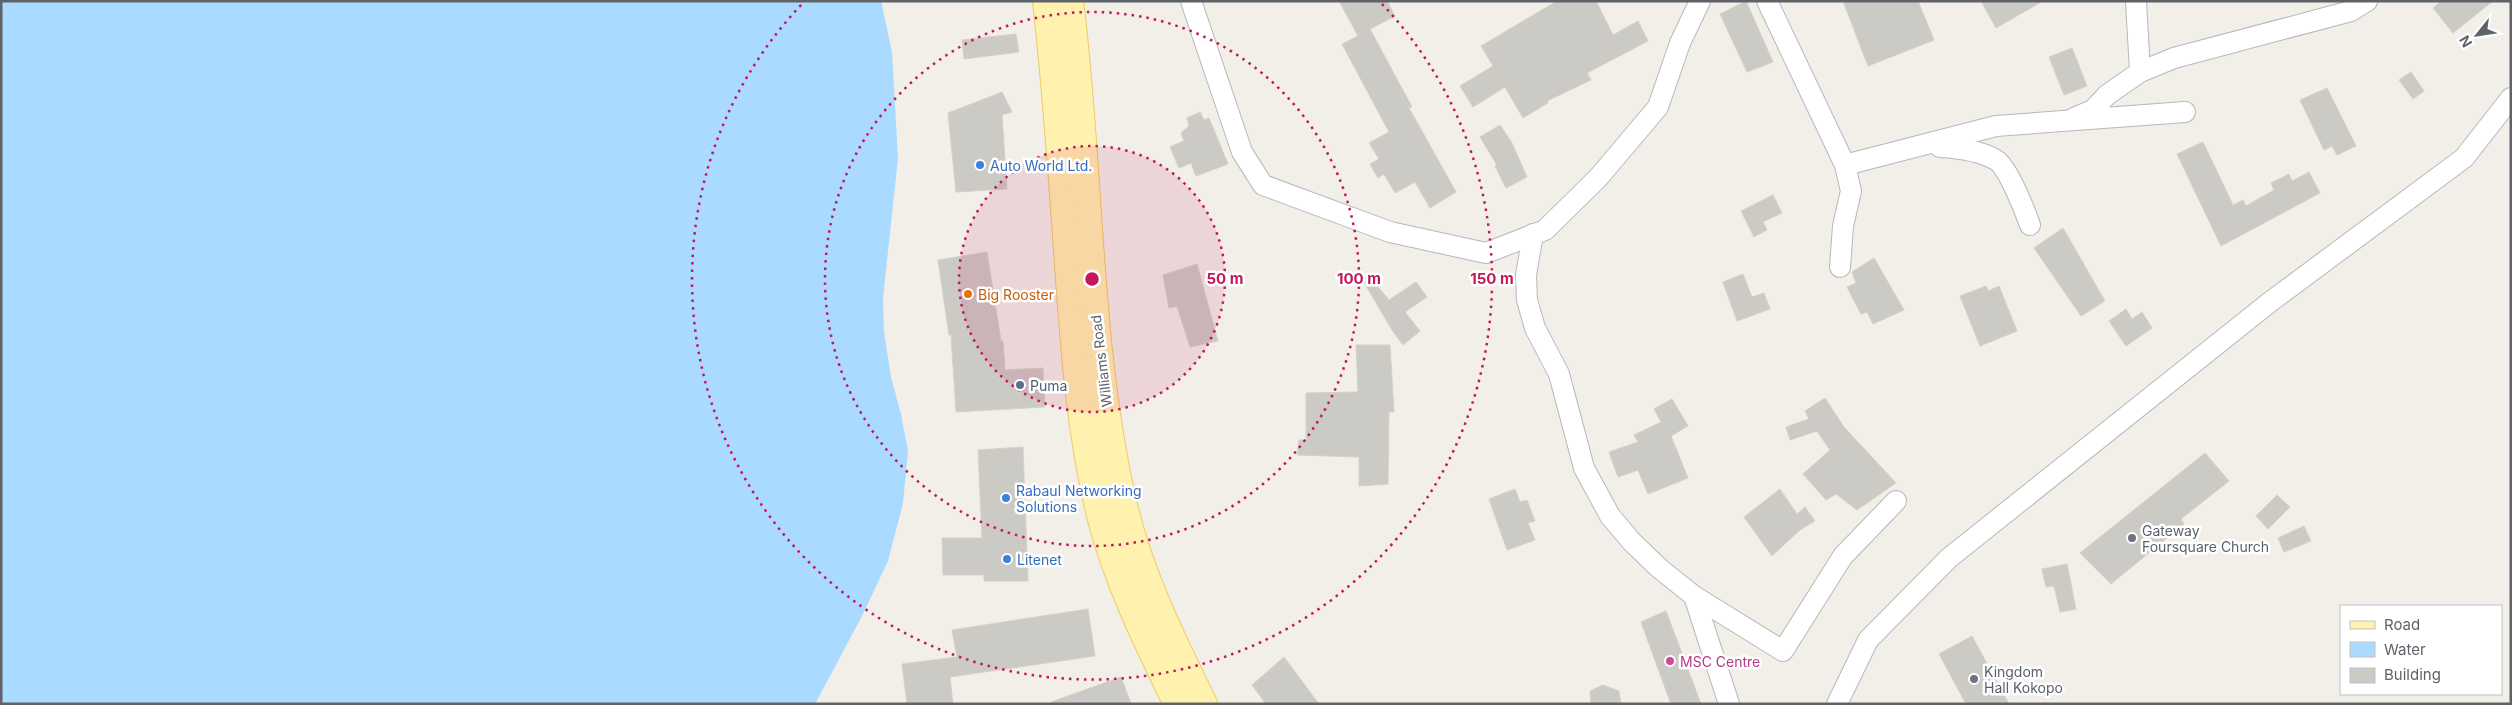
<svg xmlns="http://www.w3.org/2000/svg" width="2512" height="705" font-family="Inter,sans-serif">
	<style>
		.water { fill: #aadaff }
		.building { fill: #cccac5; stroke: #d6d1c6 }
		.lines { fill: none; stroke-linecap: round; stroke-linejoin: round }
		.street-casing { stroke: #b5b8bc; stroke-width: 22 }
		.primary-casing { stroke: #f2c960; stroke-width: 30 }
		.street { stroke: #fff; stroke-width: 20 }
		.primary { stroke: #fff2af; stroke-width: 28 }
		.ring { fill: none; stroke: #c2185b; stroke-width: 2.5; stroke-dasharray: 2.5 5 }
		.shop-dot { fill: #3f7fe0; stroke: #fff; stroke-width: 2 }
		.food-dot { fill: #e8710a; stroke: #fff; stroke-width: 2 }
		.service-dot { fill: #5c6f8a; stroke: #fff; stroke-width: 2 }
		.worship-dot { fill: #6b7280; stroke: #fff; stroke-width: 2 }
		.hotel-dot { fill: #d1479c; stroke: #fff; stroke-width: 2 }
		.labels { text-anchor: middle; dominant-baseline: central; stroke-width: 5; stroke-linejoin: round; paint-order: stroke }
		.shop-label { font-size: 14px; fill: #366cbe; stroke: #fff; text-anchor: start }
		.food-label { font-size: 14px; fill: #c56008; stroke: #fff; text-anchor: start }
		.street-label { font-size: 14px; fill: #5f6368; stroke: #fff }
		.service-label { font-size: 14px; fill: #4e5e75; stroke: #fff; text-anchor: start }
		.worship-label { font-size: 14px; fill: #5b616d; stroke: #fff; text-anchor: start }
		.hotel-label { font-size: 14px; fill: #b23c85; stroke: #fff; text-anchor: start }
		.centre { fill: #c2185b; stroke: #fff; stroke-width: 2.5 }
		.ring-label { font-size: 15px; text-anchor: middle; font-weight: bold; fill: #c2185b; stroke: #fff; stroke-width: 5; stroke-linejoin: round; paint-order: stroke }
	</style>
	<rect width="100%" height="100%" fill="#f1efe8"/>
	<polygon class="water" points="1,1 881,1 892,52 898,158 883,298 884,332 891,377 901,414 908,451 903,503 888,561 862,616 815,704 1,704"/>
	<g class="building">
		<polygon points="1339,1 1387,1 1395,16 1370,29 1412,107 1409,108 1456,192 1430,208 1415,182 1395,193 1384,174 1378,178 1370,164 1379,159 1369,143 1389,132 1342,44 1358,36"/>
		<polygon points="1557,1 1596,1 1613,35 1638,21 1648,41 1587,73 1591,80 1547,101 1548,103 1523,118 1505,87 1473,107 1460,86 1493,66 1481,46"/>
		<polygon points="1746,1 1773,62 1747,72 1720,14"/>
		<polygon points="1843,1 1918,1 1934,40 1868,66"/>
		<polygon points="1981,1 2043,1 1996,28"/>
		<polygon points="2441,1 2493,1 2453,33 2433,8"/>
		<polygon points="1016,34 1019,52 964,59 962,40"/>
		<polygon points="2072,48 2087,86 2064,95 2049,57"/>
		<polygon points="2411,72 2424,91 2413,99 2399,80"/>
		<polygon points="2327,88 2356,146 2337,155 2332,146 2324,150 2300,100"/>
		<polygon points="1002,92 1012,112 1002,115 1007,189 956,192 948,113"/>
		<polygon points="1200,112 1204,120 1209,118 1228,164 1196,176 1191,163 1179,168 1170,147 1184,141 1181,133 1189,126 1187,118"/>
		<polygon points="1500,125 1512,143 1527,177 1506,188 1495,166 1497,165 1480,137"/>
		<polygon points="2203,142 2233,205 2243,200 2246,206 2274,190 2271,183 2289,174 2292,181 2309,172 2320,193 2221,246 2177,154"/>
		<polygon points="1773,195 1782,213 1763,222 1767,230 1754,237 1741,211"/>
		<polygon points="2063,228 2105,301 2081,316 2034,248"/>
		<polygon points="987,252 1001,341 1003,341 1005,370 1043,368 1045,407 956,412 951,335 949,335 938,260"/>
		<polygon points="1874,258 1904,310 1873,324 1867,312 1861,314 1847,287 1856,283 1852,272"/>
		<polygon points="1197,264 1218,341 1190,347 1177,306 1169,308 1163,275"/>
		<polygon points="1743,274 1752,297 1764,293 1770,309 1737,321 1723,282"/>
		<polygon points="1368,275 1389,300 1416,282 1427,297 1405,312 1420,331 1403,345 1392,330 1362,279"/>
		<polygon points="1986,286 1988,291 1999,286 2017,331 1980,346 1960,296"/>
		<polygon points="2126,309 2132,319 2142,312 2152,328 2126,346 2109,321"/>
		<polygon points="1356,345 1390,345 1394,412 1389,412 1388,484 1359,486 1359,457 1297,455 1299,440 1306,440 1306,393 1358,392"/>
		<polygon points="1825,398 1844,427 1896,483 1857,510 1836,494 1826,500 1803,474 1830,450 1817,431 1790,440 1786,427 1809,419 1805,411"/>
		<polygon points="1672,399 1688,426 1671,436 1688,478 1648,494 1638,470 1618,477 1609,452 1638,442 1634,435 1661,422 1654,409"/>
		<polygon points="1023,447 1028,581 984,581 984,575 943,575 942,538 982,538 978,450"/>
		<polygon points="2205,453 2229,481 2181,519 2184,524 2111,584 2080,553"/>
		<polygon points="1515,489 1520,502 1527,500 1535,521 1528,523 1535,540 1507,550 1489,499"/>
		<polygon points="1780,489 1797,514 1805,507 1815,521 1800,530 1772,556 1744,517"/>
		<polygon points="2277,495 2290,507 2268,529 2256,516"/>
		<polygon points="2304,526 2311,541 2284,552 2278,538"/>
		<polygon points="2067,564 2076,609 2060,612 2054,586 2046,587 2042,569"/>
		<polygon points="1088,609 1095,656 950,677 953,704 907,704 902,664 957,657 952,630"/>
		<polygon points="1666,611 1701,704 1671,704 1641,622"/>
		<polygon points="1972,636 2009,704 1966,704 1939,654"/>
		<polygon points="1284,657 1319,704 1266,704 1252,685"/>
		<polygon points="1121,677 1131,704 1052,704 1051,702"/>
		<polygon points="1603,685 1619,691 1621,704 1591,704 1590,691"/>
	</g>
	<g class="lines">
		<defs>
			<g id="street">
				<polyline points="1191,1 1242,152 1263,185 1390,232 1486,253 1545,230 1598,178 1658,107 1680,43 1700,1"/>
				<polyline points="1767,1 1845,165 1996,126 2185,112"/>
				<polyline points="2136,1 2140,72"/>
				<polyline points="2074,118 2093,110 2107,95 2140,72 2174,58 2351,11 2367,1"/>
				<path d="M1940,147c18,1 39,3 56,13 12,7 29,51 34,65"/>
				<polyline points="1533,234 1526,275 1527,300 1535,328 1559,374 1584,468 1610,516 1632,542 1659,568 1694,596 1729,704"/>
				<polyline points="1840,267 1843,226 1851,191 1845,165"/>
				<polyline points="1694,596 1783,651 1843,556 1896,501"/>
				<polyline points="1837,704 1868,640 1949,558 2270,302 2464,158 2511,98"/>
			</g>
			<g id="primary">
				<path d="M1047,1c10,88 16,176 22,264 6,85 12,171 33,254 17,65 47,125 76,185"/>
				<path d="M1069,1c21,165 16,333 52,496 16,73 49,140 82,207"/>
			</g>
		</defs>
		<use href="#street" class="street-casing"/>
		<use href="#primary" class="primary-casing"/>
		<use href="#street" class="street"/>
		<use href="#primary" class="primary"/>
	</g>
	<circle cx="1092" cy="279" r="133" fill="#c2185b" fill-opacity=".12"/>
	<g class="ring">
		<circle cx="1092" cy="279" r="133"/>
		<circle cx="1092" cy="279" r="267"/>
		<path d="M1382 4A400 400 0 1 1 802 4"/>
	</g>
	<g class="shop-dot">
		<circle cx="980" cy="165" r="5"/>
		<circle cx="1006" cy="498" r="5"/>
		<circle cx="1007" cy="559" r="5"/>
	</g>
	<circle class="food-dot" cx="968" cy="294" r="5"/>
	<circle class="service-dot" cx="1020" cy="385" r="5"/>
	<g class="worship-dot">
		<circle cx="2132" cy="538" r="5"/>
		<circle cx="1974" cy="679" r="5"/>
	</g>
	<circle class="hotel-dot" cx="1670" cy="661" r="5"/>
	<g class="labels">
		<g class="shop-label">
			<text x="990" y="165">Auto World Ltd.</text>
			<text x="1016" y="490">Rabaul Networking<tspan x="1016" dy="16">Solutions</tspan></text>
			<text x="1017" y="559">Litenet</text>
		</g>
		<g class="food-label">
			<text x="978" y="294">Big Rooster</text>
		</g>
		<g class="street-label">
			<text transform="translate(1101 361) rotate(-97)">Williams Road</text>
		</g>
		<g class="service-label">
			<text x="1030" y="385">Puma</text>
		</g>
		<g class="worship-label">
			<text x="2142" y="530">Gateway<tspan x="2142" dy="16">Foursquare Church</tspan></text>
			<text x="1984" y="671">Kingdom<tspan x="1984" dy="16">Hall Kokopo</tspan></text>
		</g>
		<g class="hotel-label">
			<text x="1680" y="661">MSC Centre</text>
		</g>
	</g>
	<circle cx="1092" cy="279" r="8" class="centre"/>
	<g class="ring-label">
		<text x="1225" y="284">50 m</text>
		<text x="1359" y="284">100 m</text>
		<text x="1492" y="284">150 m</text>
	</g>
	<rect width="2512" height="705" fill="none" stroke="#5f6368" stroke-width="5"/>
	<rect x="2340" y="605" width="162" height="90" fill="#ffffff" stroke="#bfc1c3"/>
	<rect x="2350" y="621" width="25" height="8" fill="#fff2af" stroke="#bfc1c3"/>
	<text x="2384" y="630" font-size="15" fill="#5f6368">Road</text>
	<rect x="2350" y="642" width="25" height="15" fill="#aadaff" stroke="#bfc1c3"/>
	<text x="2384" y="655" font-size="15" fill="#5f6368">Water</text>
	<rect x="2350" y="668" width="25" height="15" fill="#cccac5" stroke="#bfc1c3"/>
	<text x="2384" y="680" font-size="15" fill="#5f6368">Building</text>
	<g transform="translate(2477 35) rotate(240)" stroke="#ffffff" stroke-width="4" paint-order="stroke">
	<path d="M0-4L9 19L0 12L-9 19Z" fill="#5f6368"/>
	<text y="-8" font-size="14" font-weight="bold" text-anchor="middle" fill="#5f6368">N</text>
	</g>
</svg>
